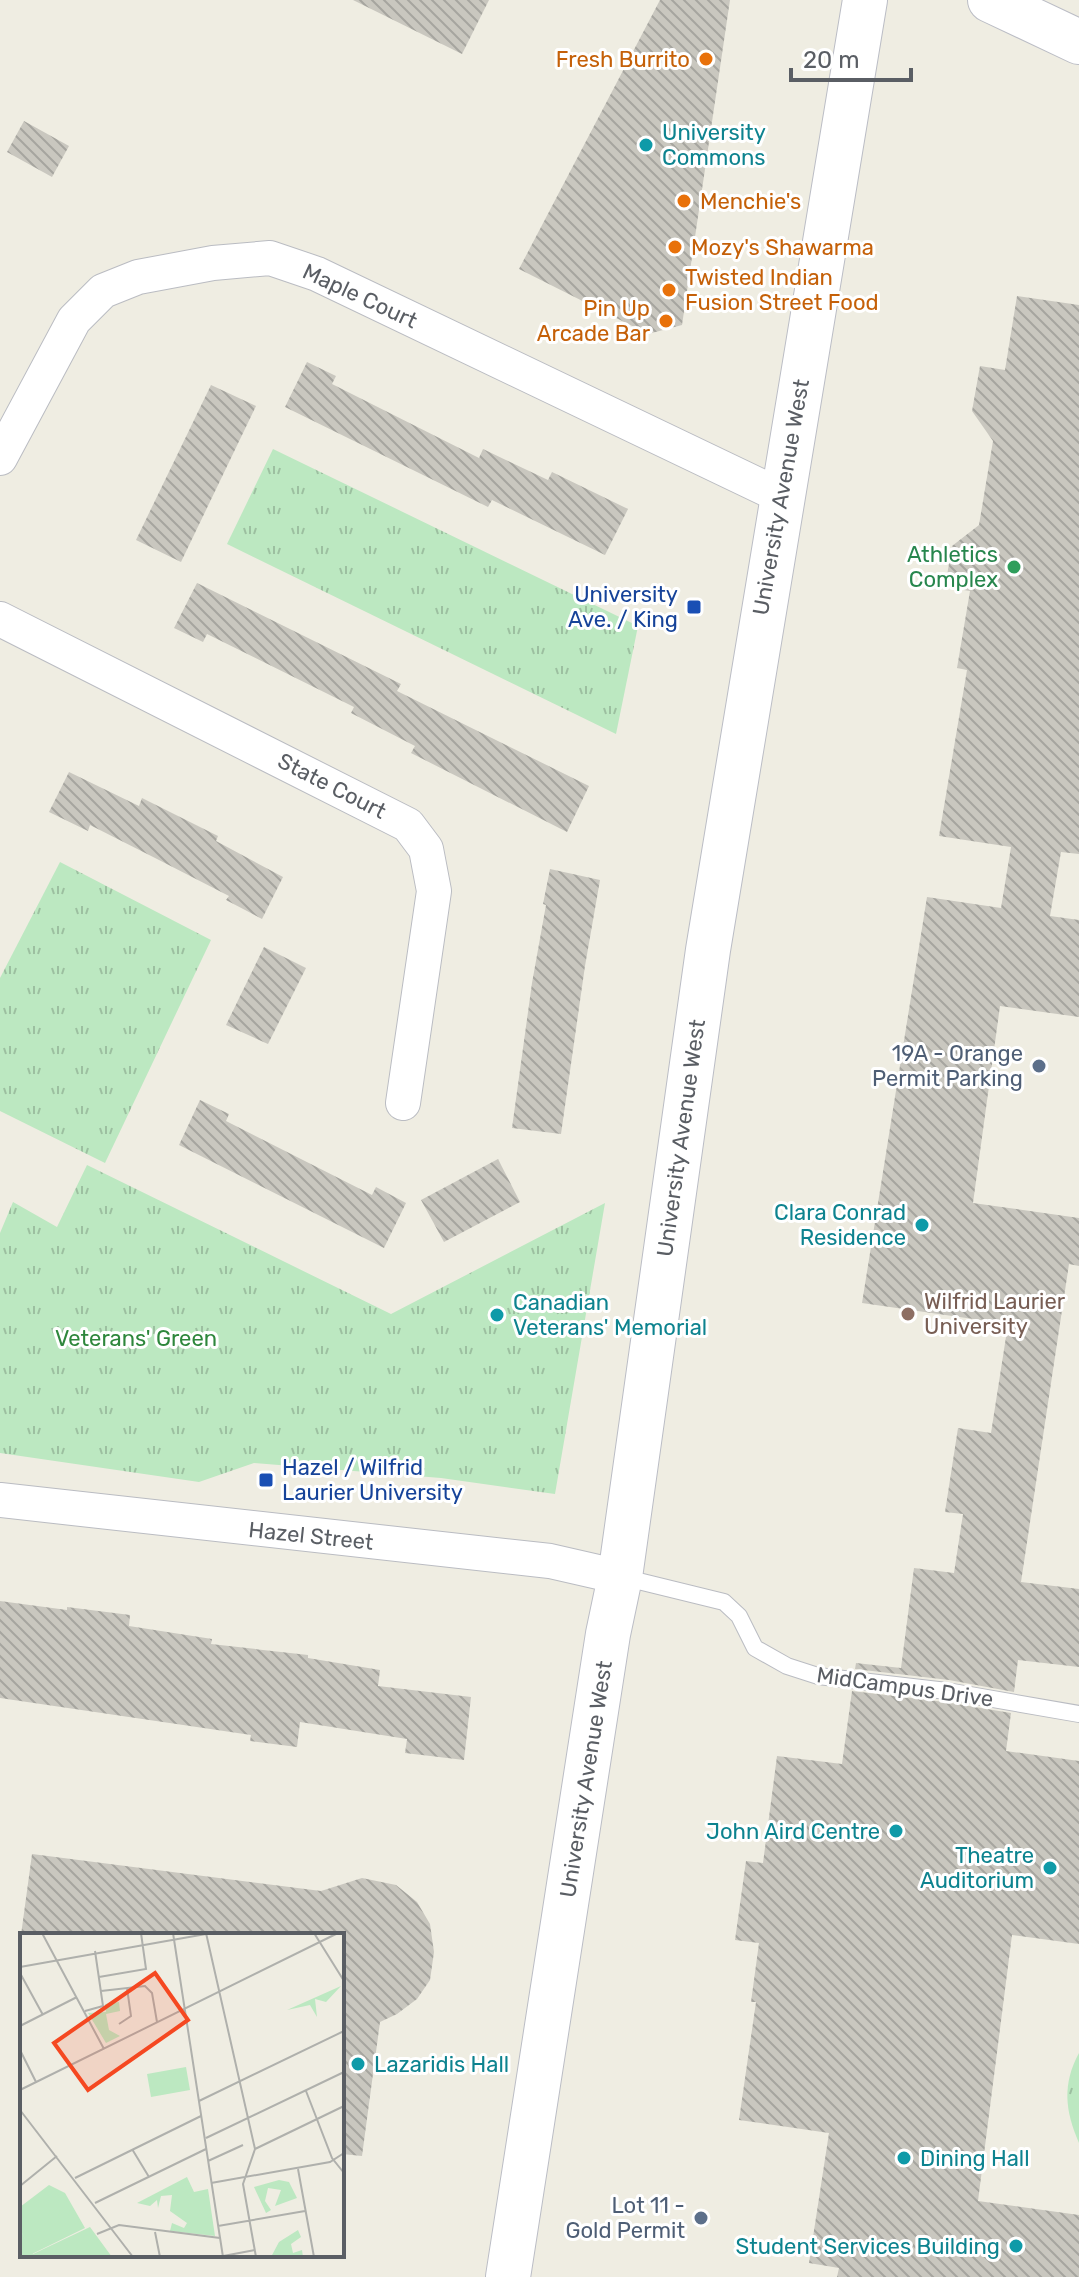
<svg xmlns="http://www.w3.org/2000/svg" width="1079" height="2277" font-family="Rubik,sans-serif">
	<style>
		.grass { fill: url(#grass-tufts) }
		.building { fill: url(#building-back-hatch) }
		.lines { fill: none; stroke-linecap: round; stroke-linejoin: round }
		.lane-casing { stroke: #babcc2; stroke-width: 18 }
		.street-casing { stroke: #babcc2; stroke-width: 36 }
		.secondary-casing { stroke: #bbbdc5; stroke-width: 46 }
		.lane { stroke: #fff; stroke-width: 16 }
		.street { stroke: #fff; stroke-width: 34 }
		.secondary { stroke: #fff; stroke-width: 44 }
		.food-dot { fill: #e8710a; stroke: #fff; stroke-width: 3 }
		.culture-dot { fill: #0f9aa8; stroke: #fff; stroke-width: 3 }
		.leisure-dot { fill: #2e9e5b; stroke: #fff; stroke-width: 3 }
		.transit-dot { fill: #1a4fb4; stroke: #fff; stroke-width: 3 }
		.service-dot { fill: #5c6f8a; stroke: #fff; stroke-width: 3 }
		.education-dot { fill: #8d6e63; stroke: #fff; stroke-width: 3 }
		.labels { text-anchor: middle; dominant-baseline: central; stroke-width: 6; stroke-linejoin: round; paint-order: stroke }
		.food-label { font-size: 22px; fill: #c56008; stroke: #fff; text-anchor: start }
		.culture-label { font-size: 22px; fill: #0d838f; stroke: #fff; text-anchor: start }
		.street-label { font-size: 22px; fill: #5a5e64; stroke: #fff }
		.leisure-label { font-size: 22px; fill: #27864d; stroke: #fff; text-anchor: end }
		.transit-label { font-size: 22px; fill: #164399; stroke: #fff; text-anchor: end }
		.service-label { font-size: 22px; fill: #4e5e75; stroke: #fff; text-anchor: end }
		.education-label { font-size: 22px; fill: #785e54; stroke: #fff; text-anchor: start }
		.park-label { font-size: 22px; fill: #2e873c; stroke: #fff }
		.inset-road { fill: none; stroke: #afb0ac; stroke-width: 2 }
		.view { fill: #f54821; fill-opacity: 0.15; stroke: #f54821; stroke-width: 4 }
		.inset-edge { fill: none; stroke: #5a5e64; stroke-width: 4 }
	</style>
	<defs>
		<pattern id="grass-tufts" width="24" height="20" patternUnits="userSpaceOnUse" patternTransform="scale(2)"><rect width="24" height="20" fill="#bce8c1"/><path d="M3 7l-1-3M5 7V3M7 7l1-3M15 17l-1-3M17 17v-4M19 17l1-3" fill="none" stroke="#9cbfa0"/></pattern>
		<pattern id="building-back-hatch" width="6" height="6" patternUnits="userSpaceOnUse" patternTransform="scale(2)"><rect width="6" height="6" fill="#c9c7bf"/><path d="M-1 5l2 2M0 0l6 6M5-1l2 2" fill="none" stroke="#a6a59f"/></pattern>
	</defs>
	<rect width="100%" height="100%" fill="#efede2"/>
	<g class="grass">
		<polygon points="273,449 638,626 616,734 227,544"/>
		<polygon points="60,862 211,940 105,1163 0,1111 0,978"/>
		<polygon points="87,1165 391,1314 605,1203 555,1494 441,1478 254,1463 199,1482 0,1453 0,1233 13,1202 57,1227"/>
		<path d="M1079,2053v90c-14,-32 -17,-59 0,-90z"/>
	</g>
	<g class="building">
		<polygon points="353,0 489,0 462,54"/>
		<polygon points="660,0 730,0 682,325 648,334 519,269"/>
		<polygon points="24,121 69,146 52,177 7,152"/>
		<polygon points="1017,296 1079,305 1079,854 1061,852 1050,916 1079,920 1079,1017 1000,1006 973,1203 1079,1218 1079,1266 1069,1264 1021,1582 1079,1589 1079,1667 1018,1660 1014,1692 949,1680 855,1669 856,1663 901,1668 914,1568 954,1573 963,1514 945,1512 958,1428 991,1433 1008,1324 862,1303 927,897 1001,908 1011,847 939,836 967,670 957,668 970,591 945,587 952,546 979,525 993,441 972,411 980,366 1005,370"/>
		<polygon points="307,362 336,376 332,384 479,458 483,449 548,480 552,472 628,509 605,555 492,500 488,507 285,407"/>
		<polygon points="211,385 256,406 181,562 136,540"/>
		<polygon points="197,583 401,684 397,691 589,786 567,832 411,753 415,746 351,713 354,707 207,634 203,642 174,628"/>
		<polygon points="69,772 139,806 142,798 218,836 216,841 283,877 262,919 226,900 229,896 159,860 90,825 88,831 49,812"/>
		<polygon points="550,869 600,880 585,966 561,1134 512,1128 532,983 546,905 543,904"/>
		<polygon points="264,947 306,968 268,1044 226,1025"/>
		<polygon points="200,1100 229,1114 226,1121 372,1195 376,1187 406,1203 384,1248 179,1145"/>
		<polygon points="498,1159 520,1202 444,1242 421,1200"/>
		<polygon points="0,1601 67,1610 67,1607 130,1615 129,1626 212,1639 211,1644 308,1655 308,1658 380,1670 378,1686 471,1697 464,1760 405,1753 407,1739 300,1722 297,1747 250,1741 251,1735 0,1698"/>
		<polygon points="852,1691 945,1702 1011,1713 1006,1751 1079,1761 1079,1944 1012,1935 978,2201 1079,2215 1079,2277 837,2277 839,2268 809,2263 829,2133 739,2120 756,2002 751,2002 759,1943 735,1940 746,1861 763,1863 777,1756 842,1764"/>
		<polygon points="32,1854 321,1891 362,1878 396,1885 417,1902 430,1924 434,1952 430,1980 417,1999 397,2014 380,2022 362,2156 342,2154 342,1935 21,1935"/>
	</g>
	<g class="lines">
		<defs>
			<polyline id="lane" points="622,1577 724,1602 739,1616 755,1648 787,1666 818,1676 947,1691 1079,1714"/>
			<g id="street">
				<polyline points="0,458 74,320 103,291 138,277 213,263 270,258 317,274 781,496"/>
				<polyline points="0,619 408,825 426,849 434,891 403,1103"/>
				<polyline points="0,1500 550,1561 620,1577"/>
			</g>
			<g id="secondary">
				<polyline points="990,0 1079,42"/>
				<polyline points="508,2277 608,1634 620,1577 708,950 865,0"/>
			</g>
		</defs>
		<use href="#lane" class="lane-casing"/>
		<use href="#street" class="street-casing"/>
		<use href="#secondary" class="secondary-casing"/>
		<use href="#lane" class="lane"/>
		<use href="#street" class="street"/>
		<use href="#secondary" class="secondary"/>
	</g>
	<g class="food-dot">
		<circle cx="706" cy="59" r="8"/>
		<circle cx="684" cy="201" r="8"/>
		<circle cx="675" cy="247" r="8"/>
		<circle cx="669" cy="290" r="8"/>
		<circle cx="666" cy="321" r="8"/>
	</g>
	<g class="culture-dot">
		<circle cx="646" cy="145" r="8"/>
		<circle cx="922" cy="1225" r="8"/>
		<circle cx="497" cy="1315" r="8"/>
		<circle cx="896" cy="1831" r="8"/>
		<circle cx="1050" cy="1868" r="8"/>
		<circle cx="358" cy="2064" r="8"/>
		<circle cx="904" cy="2158" r="8"/>
		<circle cx="1016" cy="2246" r="8"/>
	</g>
	<circle class="leisure-dot" cx="1014" cy="567" r="8"/>
	<g class="transit-dot">
		<rect x="686" y="599" width="16" height="16" rx="4"/>
		<rect x="258" y="1472" width="16" height="16" rx="4"/>
	</g>
	<g class="service-dot">
		<circle cx="1039" cy="1066" r="8"/>
		<circle cx="701" cy="2218" r="8"/>
	</g>
	<circle class="education-dot" cx="908" cy="1314" r="8"/>
	<g class="labels">
		<g class="food-label">
			<text x="690" y="59" text-anchor="end">Fresh Burrito</text>
			<text x="700" y="201">Menchie's</text>
			<text x="691" y="247">Mozy's Shawarma</text>
			<text x="685" y="277">Twisted Indian<tspan x="685" dy="25">Fusion Street Food</tspan></text>
			<text x="650" y="308" text-anchor="end">Pin Up<tspan x="650" dy="25">Arcade Bar</tspan></text>
		</g>
		<g class="culture-label">
			<text x="662" y="132">University<tspan x="662" dy="25">Commons</tspan></text>
			<text x="906" y="1212" text-anchor="end">Clara Conrad<tspan x="906" dy="25">Residence</tspan></text>
			<text x="513" y="1302">Canadian<tspan x="513" dy="25">Veterans' Memorial</tspan></text>
			<text x="880" y="1831" text-anchor="end">John Aird Centre</text>
			<text x="1034" y="1855" text-anchor="end">Theatre<tspan x="1034" dy="25">Auditorium</tspan></text>
			<text x="374" y="2064">Lazaridis Hall</text>
			<text x="920" y="2158">Dining Hall</text>
			<text x="1000" y="2246" text-anchor="end">Student Services Building</text>
		</g>
		<g class="street-label">
			<text transform="translate(360 296) rotate(25)">Maple Court</text>
			<text transform="translate(781 497) rotate(-80)">University Avenue West</text>
			<text transform="translate(332 786) rotate(27)">State Court</text>
			<text transform="translate(681 1138) rotate(-82)">University Avenue West</text>
			<text transform="translate(311 1536) rotate(6)">Hazel Street</text>
			<text transform="translate(905 1687) rotate(8)">MidCampus Drive</text>
			<text transform="translate(586 1779) rotate(-81)">University Avenue West</text>
		</g>
		<g class="leisure-label">
			<text x="998" y="554">Athletics<tspan x="998" dy="25">Complex</tspan></text>
		</g>
		<g class="transit-label">
			<text x="678" y="594">University<tspan x="678" dy="25">Ave. / King</tspan></text>
			<text x="282" y="1467" text-anchor="start">Hazel / Wilfrid<tspan x="282" dy="25">Laurier University</tspan></text>
		</g>
		<g class="service-label">
			<text x="1023" y="1053">19A - Orange<tspan x="1023" dy="25">Permit Parking</tspan></text>
			<text x="685" y="2205">Lot 11 -<tspan x="685" dy="25">Gold Permit</tspan></text>
		</g>
		<g class="education-label">
			<text x="924" y="1301">Wilfrid Laurier<tspan x="924" dy="25">University</tspan></text>
		</g>
		<g class="park-label">
			<text x="136" y="1338">Veterans' Green</text>
		</g>
	</g>
	<g transform="translate(20 1933)">
		<rect width="324" height="324" fill="#efede2"/>
		<path d="M99,69l1,9 -14,3 3,16 11,6 -14,7 -18,-30 18,-1 -1,-8zM167,244l7,15 14,-3 7,47 -45,-5 2,-8 12,5 3,-5 -17,-12 2,-16 -11,1 -3,12 -1,-8 -7,6 -13,-3zM70,294l22,30h-92v-28l13,25z" fill="#bce8c1"/>
		<path d="M321,53l-15,16 -11,-3 2,18 -7,-12 -23,5zM259,247l10,2 8,16 -22,8 6,-16 -13,-2 -3,13 6,9 -5,3 -12,-26zM278,297l3,7 -10,7 2,9 9,-3 1,7h-32l8,-15z" fill="#bce8c1"/>
		<path d="M166,134l4,23 -39,7 -4,-23zM29,252l16,8 20,35 -53,26 -12,-25v-22z" fill="#bce8c1"/>
		<path class="inset-road" d="M22,0l62,116M153,0l50,324M186,0l49,216 -12,35 13,73M294,0l30,48M0,34l186,-33M0,40l23,42M79,44l47,-8 -5,-36M81,58l44,-5 7,7 5,29M65,78l18,-5 -8,-55M99,91l12,-8 -4,-28M0,93l57,-29M0,117l16,32M0,157l318,-157M286,158l26,67 12,15M179,168l145,-70M0,177l113,147M186,205l138,-66M112,216l17,28M235,216l89,-43M188,228l35,-16M278,236l16,88M55,245l126,-62M191,250l119,-21 14,-9M0,253l37,-30M75,270l111,-54M198,293l87,-15M135,299l5,25M77,301l22,-9 101,13M198,324l37,-7"/>
		<path class="view" d="M135,40l33,47 -100,70 -34,-47z"/>
		<rect width="324" height="324" class="inset-edge"/>
	</g>
	<path d="M791 68v12h120v-12" fill="none" stroke="#5a5e64" stroke-width="4"/>
	<text x="803" y="68" font-size="24" fill="#5a5e64" stroke="#ffffff" stroke-width="6" paint-order="stroke">20 m</text>
</svg>
